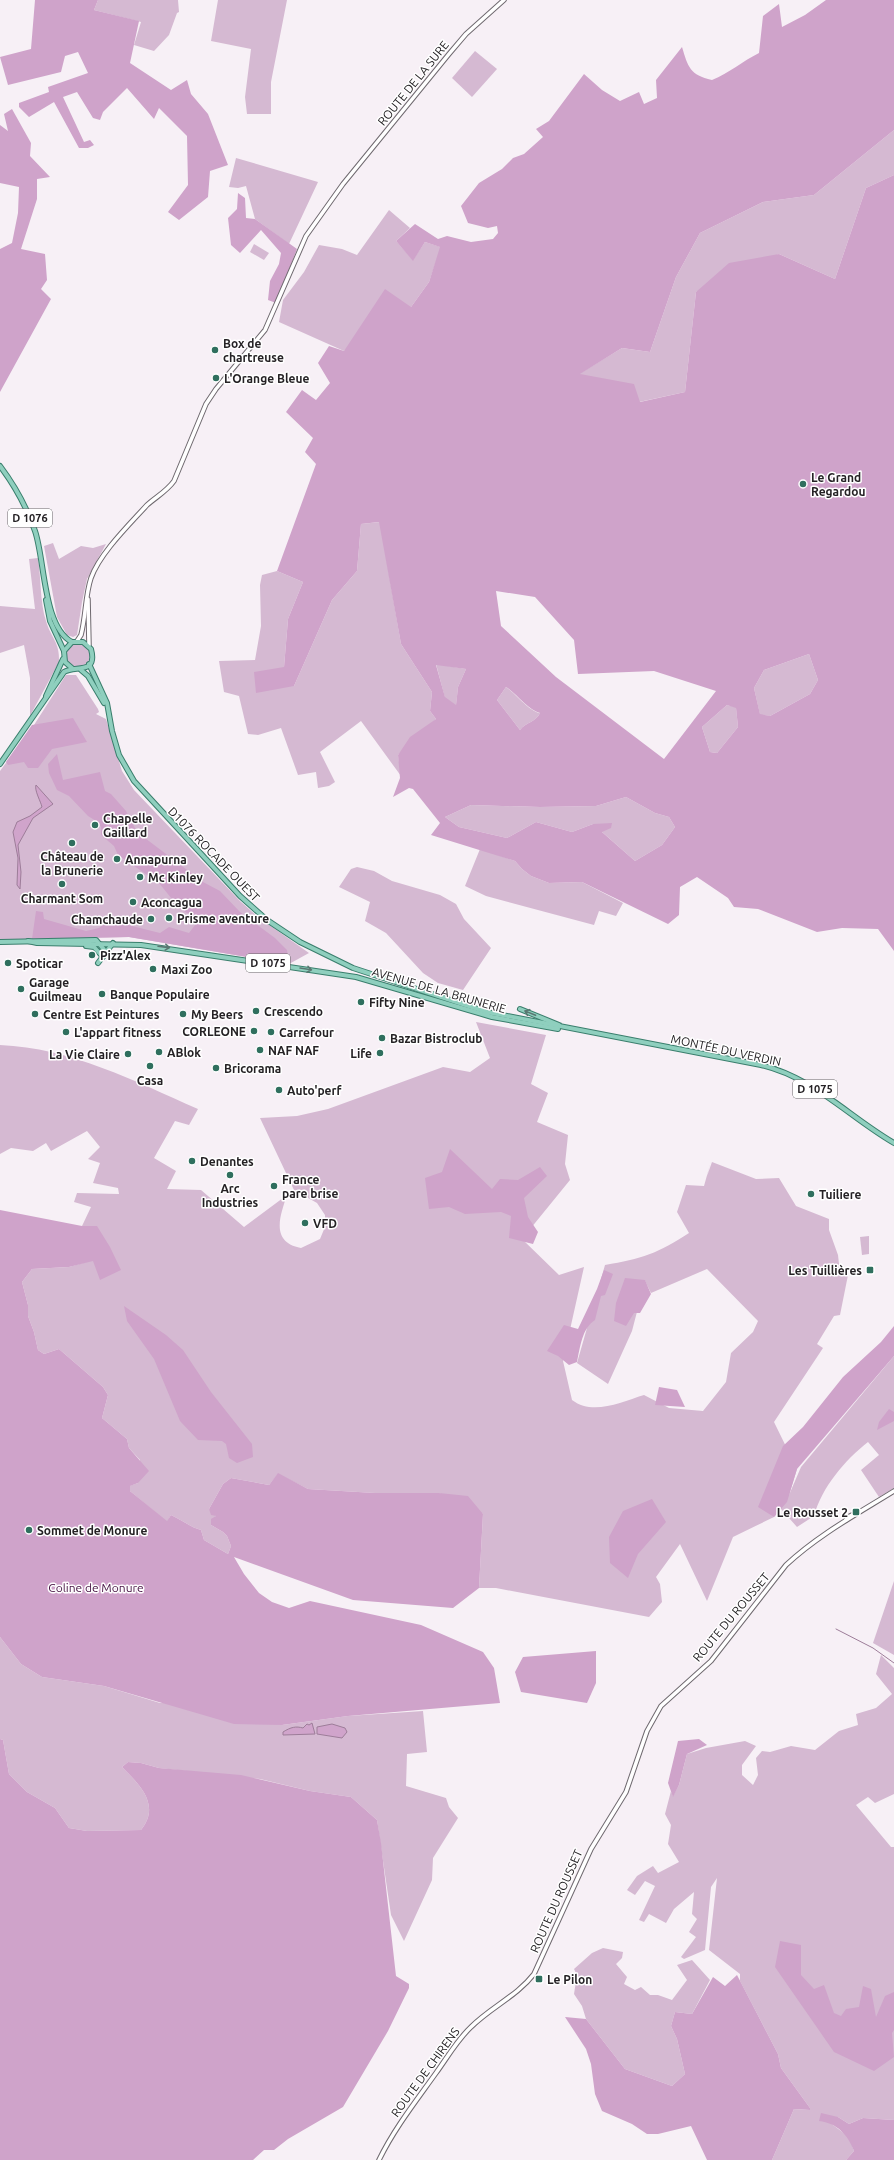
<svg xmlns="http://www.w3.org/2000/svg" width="894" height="2160" font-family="Ubuntu,sans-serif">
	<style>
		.green { fill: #d5b9d2 }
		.forest { fill: #cfa3ca; fill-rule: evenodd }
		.water { fill: #d0a4cb; stroke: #9d7d99 }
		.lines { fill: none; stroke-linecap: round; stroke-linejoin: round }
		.stream { stroke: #9d7d99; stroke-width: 1 }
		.secondary-casing { stroke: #6f696f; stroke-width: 5.5 }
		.primary-casing { stroke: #397e6c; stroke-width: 6 }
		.secondary { stroke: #fff; stroke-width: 3.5 }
		.primary { stroke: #8fcfbe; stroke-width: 4 }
		.oneway { stroke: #5a7872 }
		.poi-dot { fill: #2f6f5e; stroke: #fff; stroke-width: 1.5 }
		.labels { text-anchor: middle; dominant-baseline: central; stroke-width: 3; stroke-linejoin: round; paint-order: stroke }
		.shield { fill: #fff; stroke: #666466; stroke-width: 1 }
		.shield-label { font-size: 11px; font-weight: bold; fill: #252225 }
		.street-label { font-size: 12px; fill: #252225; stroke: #fff }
		.poi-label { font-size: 12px; font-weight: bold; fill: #252225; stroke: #fff; text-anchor: start }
		.park-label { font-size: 12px; fill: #451142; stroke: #fff }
	</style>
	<rect width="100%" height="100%" fill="#f7f0f6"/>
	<g class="green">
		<polygon points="98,0 178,0 179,12 177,13 169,35 154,51 134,45 141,22 94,10"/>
		<polygon points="218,0 287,0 271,82 271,114 247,114 245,97 251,49 211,41"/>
		<polygon points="475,51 497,69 472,97 452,78"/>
		<polygon points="894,130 894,175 866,188 835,279 779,254 696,292 685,392 639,402 579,374 622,348 650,352 676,277 700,233 763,202 814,195"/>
		<polygon points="236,158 318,182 289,244 255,219 246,186 238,188 229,187"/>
		<polygon points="389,210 410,228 396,241 413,260 425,242 441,247 429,282 411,307 344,351 279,322 283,300 304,272 319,245 342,249 357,255"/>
		<polygon points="254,244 269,253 264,260 250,252"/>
		<polygon points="380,522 401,644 432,692 430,711 436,719 405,747 398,755 401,776 361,721 320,752 335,782 329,786 318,788 316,772 298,775 281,728 258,735 248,734 239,696 224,692 219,661 255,660 261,626 260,585 262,575 277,571 303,582 288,619 284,667 294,686 332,600 357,571 361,524"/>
		<polygon points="53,543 59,559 81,546 93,548 106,544 87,579 82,602 77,635 73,637 67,635 57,617 44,546"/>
		<path d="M38,558c3,19 2,45 8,63 5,17 14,21 13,41l-29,54v-38l-6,-33 -24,8v-47l35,3 -6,-50z"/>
		<circle cx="78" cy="655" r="12"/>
		<polygon points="809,654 818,680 810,694 770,716 760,715 754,688 764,670"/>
		<polygon points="436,664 466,669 458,687 456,706 445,698"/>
		<polygon points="66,675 76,675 98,709 99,712 96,714 106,719 122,771 134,790 240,901 258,917 309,953 289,964 129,937 0,940 0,771 34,725"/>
		<path d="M506,687c10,7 24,25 34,26 -4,9 -14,9 -20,17l-23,-30z"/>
		<polygon points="727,705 736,707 738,727 717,753 710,752 702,727"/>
		<polygon points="626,797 655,813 669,817 675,827 662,845 635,861 593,824 572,832 536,822 507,838 459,827 445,817 471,805 540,807 596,806"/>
		<polygon points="480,849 515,861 522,869 531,876 549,883 582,882 623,903 616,916 599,911 594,925 486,896 465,886"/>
		<polygon points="357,867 374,871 392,881 440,895 456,904 464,919 491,948 463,990 438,983 423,973 386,933 365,921 370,902 339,887 351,869"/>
		<path d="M476,1022l70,13 -15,49 17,9 -11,29 31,13 -3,29 5,16 -48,59 37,36 25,-8 -21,94 9,39c21,16 49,2 72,-5l25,13 34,3 23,-29 5,-29 22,-21 5,-11 -51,-52 -56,24 -6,-12 -13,50 -24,53 -31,-21 28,-98c36,-6 54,-12 84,-32l-12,-21 9,-27 18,1 7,-25 -4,15 5,-14 44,17 23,-1 17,28 33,13v11l9,25 2,18 8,2 -8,40 -6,1 -17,28 6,4 -49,74 23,47 -8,26 12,-28 93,-111v132l-15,9 -18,-27 18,-15 -11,-13c-23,18 -46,45 -54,74l-17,11 -16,-18 -7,8 -41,20 -26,64 -27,-57 -24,33 4,7 2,18 -13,15 -153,-29h-17l4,-74 -44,-21h-64l-67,-4 -30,-15 -9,11 -38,-7 -8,6 -14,25 7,7 -5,9 12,7 4,4 4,10 -3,8 -24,-14 -3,-10c-11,-3 -19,-10 -30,-15l-4,7 -37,-31 -1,-5 9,-3 2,-23 -11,-12 -2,-9 -25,-21 6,-23 -5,-8 -44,-38 -15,5 -6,-4 -4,-18 -6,-16v-11l-6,-23 10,-13 37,-2 24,-7 4,-34h-15l9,-19 -17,-5 3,-9 42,1 -1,-6 -25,-5 7,-20 -12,-4 12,-12 -13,-16 -36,20 -5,-8 -13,8 -22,-3 -11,6v-109c71,3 134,36 198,64l-9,16 -14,-4 -21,37 22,13 -9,18 34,1 43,37 43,-32c-7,21 -17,47 14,53l19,-9 5,-12v-12l-8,-12 -23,-13 -34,-72 37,-2 31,-7 115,-42 27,5 20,-14z"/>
		<polygon points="869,1236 869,1254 862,1255 860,1237"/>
		<polygon points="894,1581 894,1655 873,1643"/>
		<path d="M0,1637l21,27 21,13 62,9 56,17h10l112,22 66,-9 75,-5 4,41 -20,2 -1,32 40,12 3,9 9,11 -25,40 -1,22 -28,61 -13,-26 -14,-95 -26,-23 -41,-6 -50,-12 -101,-11 -18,-5 -13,-1 -6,5c18,18 39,38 19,63l-54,1 -18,-3 -14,-20 -28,-16 -18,-18 -6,-34 -3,-1z"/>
		<polygon points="881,1655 894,1668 894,1794 875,1803 868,1797 856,1805 891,1847 894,1847 894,2120 863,2118 849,2124 838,2117 829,2122 849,2137 854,2151 846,2160 772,2160 794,2109 810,2110 810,2108 781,2068 778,2054 740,1981 740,1974 709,1950 717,1878 711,1887 705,1950 684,1959 681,1957 696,1937 689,1932 697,1919 692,1914 694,1892 674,1909 666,1923 649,1914 644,1922 639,1920 655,1886 645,1881 635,1895 627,1890 637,1876 653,1866 658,1873 679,1862 668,1844 671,1825 665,1814 671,1791 673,1796 679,1785 687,1754 706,1748 745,1741 756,1746 742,1765 742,1775 753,1785 758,1775 756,1758 762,1751 770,1752 791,1746 815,1750 839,1731 858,1725 856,1714 876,1708 892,1694 876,1674"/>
		<polygon points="603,1948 623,1952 622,1958 616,1964 627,1977 624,1984 635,1990 641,1987 650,1995 658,1995 672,2000 687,1980 677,1965 692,1960 710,1980 692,2014 675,2012 671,2026 677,2039 685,2074 672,2086 625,2069 586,2019 582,2006 574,1994 577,1975 574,1969 592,1953"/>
	</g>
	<g class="forest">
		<polygon points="35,0 98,0 94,10 139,21 130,63 171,90 187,80 191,94 208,114 228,165 210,171 208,197 179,220 168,212 188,185 187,136 159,108 154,119 127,88 103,112 100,120 93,118 77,92 63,97 84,142 90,140 94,145 88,148 79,148 54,102 29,117 19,107 19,103 49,92 48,87 88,73 78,52 65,56 61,72 8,85 0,57 31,49"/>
		<path d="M826,0h68v130l-80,65 -51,7 -63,31 -24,44 -26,75 -28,-4 -42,26 54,10 6,18 45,-10 11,-100 33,-29 50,-9 56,25 31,-91 28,-13v776l-16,-22 -36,-1 -25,4 -59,-23 -24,-2 -6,-9 -31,-21 -17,10 -1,28 -11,9 -86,-42 -33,1 -18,-7 -9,-7 -7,-8 -84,-26 9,-12 -27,-34 -4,-1 -16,9 7,-19 -2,-23 12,-18 26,-18 -6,-8 2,-19 -31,-48 -22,-122 -18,2 -4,47 -25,29 -38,86 -38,7 -2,-21 30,-5 4,-48 15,-37 -26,-11 39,-107 -11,-12 8,-14 -27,-26 16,-22 14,10 14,-17 -12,-20 11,-17 15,5 41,-62 26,18 18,-25 11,-35 -15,-5 -12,19 -17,-20 19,-17 23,15 9,-3 24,6 22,-3 5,-6 -1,-7 -9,2 -20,-5 -7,-17 18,-23 23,-14 11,-11 11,-4 19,-17 -7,-8 13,-8 35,-47 18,16 18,11 19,-9 5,12 13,-6 -1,-18 26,-33c6,20 8,28 30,33 17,-7 31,-19 47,-27l4,-37 16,-12 3,23 23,-12zM496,591l39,6 39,43 4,34 76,-3 62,20 -52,68 -108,-82 -55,-51zM809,654l9,26 -8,14 -40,22 -10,-2 -6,-26 10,-18zM436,665l30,4 -8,18 -2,18 -11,-8zM506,687c11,7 23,24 34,26 -4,9 -14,9 -20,17l-23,-30zM727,705l9,3 2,19 -21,26 -7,-1 -8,-25zM626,797l29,16 14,4 6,10 -13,18 -27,16 -33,-29 9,-4 1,-5 -19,1 -21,8 -36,-10 -29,16 -48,-11 -14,-10 26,-12 69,2 56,-1z"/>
		<polygon points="12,109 31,143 30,156 50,177 37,179 37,199 21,249 45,254 47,280 41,289 51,299 0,392 0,249 12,243 18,213 19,187 0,183 0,125 8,131 4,114"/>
		<polygon points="238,193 245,198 246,218 255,219 297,249 276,303 268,300 270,281 279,264 281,253 261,230 240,253 231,245 228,218 237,209"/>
		<polygon points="73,718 87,742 52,749 38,768 28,768 24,762 8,765 6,762 32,725"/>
		<polygon points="57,754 63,780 100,772 105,791 111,794 126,811 137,832 203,882 220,891 240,912 275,938 287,950 289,964 129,937 32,939 36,911 43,912 44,919 86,931 99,928 104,924 124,924 160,933 169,927 189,933 199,920 180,909 159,883 118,855 114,846 101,835 101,827 96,821 88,816 69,796 57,790 49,773 48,764"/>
		<polygon points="450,1149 492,1189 500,1179 518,1180 540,1167 547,1176 524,1198 528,1217 538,1232 533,1244 509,1238 511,1216 501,1212 465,1214 449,1207 429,1209 425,1178 442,1172"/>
		<path d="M0,1210l82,16h15l13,21 11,23 -21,10 -7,-19 -24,6 -37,2 -10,13 6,23v11l6,16 4,18 6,4 15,-5 44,38 5,8 -6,23 25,21 2,9 20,23 -11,12 -8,3v5l37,30 4,-6c11,5 19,12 30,15l3,10 24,14 3,-8 -4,-10 -4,-4 -12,-7v-6l5,-3 -5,-1 -2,-6 14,-25 8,-6 38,7 9,-12 30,16 67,4h64l29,3 15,18 -4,74 -26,20 -100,-8 -119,-43 10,17 15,19 13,9 17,6 21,-7 111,24 62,27 11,16 6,35 -152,13 -66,9 -48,-1 -130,-38 -62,-9 -21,-13 -21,-27z"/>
		<path d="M604,1270l9,4 -8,21 -4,1 -6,24c-13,8 -15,28 -18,42l-8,3 -11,-9 -11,-5 17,-26 14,4 19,-40z"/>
		<polygon points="625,1278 645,1280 651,1294 640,1313 634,1313 626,1326 614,1321 616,1303"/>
		<polygon points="124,1306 166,1335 183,1350 211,1392 252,1444 253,1457 237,1463 229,1458 226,1444 222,1441 198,1440 180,1421 154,1359 127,1321"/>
		<polygon points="894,1326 894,1356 797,1469 787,1502 774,1517 758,1507 783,1446 803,1427 843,1377 881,1342"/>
		<polygon points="659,1387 677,1390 685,1407 655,1405"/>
		<polygon points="889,1409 894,1412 894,1421 877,1430 879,1422"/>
		<polygon points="652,1499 666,1522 638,1554 628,1578 610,1563 609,1537 623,1511"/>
		<polygon points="596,1651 596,1683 587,1703 521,1692 515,1672 523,1657"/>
		<path d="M0,1739l3,1 6,34 18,18 28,16 14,20 18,3 54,-1c20,-25 -1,-45 -19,-63l6,-5 13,1 18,5 82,7 69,16 41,6 26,23 4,23 15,133 13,8v4l-21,43 -45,76 -55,32 -14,11h-10l-11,10h-253z"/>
		<polygon points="699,1739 707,1745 687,1754 679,1785 673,1797 668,1783 678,1741"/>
		<polygon points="780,1941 801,1945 801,1975 814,1989 824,1985 834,2013 841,2016 846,2009 859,2007 863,1986 871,1989 876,2017 885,1996 894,1992 894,2030 892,2033 894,2057 874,2071 834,2052 775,1967"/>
		<polygon points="737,1975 778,2054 781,2068 810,2108 810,2110 794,2109 772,2160 707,2160 691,2126 658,2134 647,2134 632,2124 602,2111 595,2094 591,2064 586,2049 565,2017 586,2019 625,2069 672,2086 685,2074 677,2039 671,2026 675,2012 692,2014 713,1977 725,1986"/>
		<path d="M821,2113l17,4 11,7 14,-6 31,2v40h-48l8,-9c-6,-16 -17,-28 -35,-30z"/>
	</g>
	<g class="water">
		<path d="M36,785l17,19 -20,14 -15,27 3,27 -1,17 -3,-4 1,-27 -5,-26 4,-10 13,-6 12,-9c-1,-5 -8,-17 -6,-22z"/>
		<path d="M312,1723l3,11 -32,1v-3c8,-5 13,-6 20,-4l4,-4 2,1z"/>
		<polygon points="332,1724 345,1728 347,1732 342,1738 317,1734 317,1727"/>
	</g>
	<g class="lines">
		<polyline class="stream" points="836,1629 873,1648 894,1663"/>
		<defs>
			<g id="secondary">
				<polyline points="88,599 89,645"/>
				<path d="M77,641l4,-6c5,-19 4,-39 10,-57 9,-25 38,-53 56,-73 9,-8 20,-14 27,-24l32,-77 10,-15 49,-59 41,-94 37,-52 106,-130 17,-20 38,-34"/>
				<polyline points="846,1520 850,1516 860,1511"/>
				<path d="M379,2160c15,-31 37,-59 57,-87 11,-15 21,-33 35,-46 20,-20 46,-31 63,-53l57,-125 35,-57 21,-61 14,-25 50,-45 75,-96c32,-30 71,-51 108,-74"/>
			</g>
			<g id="primary">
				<path d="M0,466c15,20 27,42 35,65 10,29 8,96 37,111"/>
				<polyline points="46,600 50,621 64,651"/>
				<path d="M89,664l18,39 5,28 7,24 15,26 106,115 27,24 33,22 53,26 134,44 274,53c52,12 88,52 133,78"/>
				<polyline points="81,670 88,676 104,703"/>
				<polyline points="46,696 63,659"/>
				<path d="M0,764l64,-92c11,-7 34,3 27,-23l-8,-7h-11l-8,9 1,11 8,7"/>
				<polyline points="28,941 37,943 141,945 356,977 492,1017 558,1029"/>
				<polyline points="0,942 96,940 106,952"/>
				<polyline points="86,946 94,947 103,957"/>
				<polyline points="98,963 113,943"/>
				<polyline points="520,1009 559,1025"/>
			</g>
		</defs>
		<use href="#secondary" class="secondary-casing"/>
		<use href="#primary" class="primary-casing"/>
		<use href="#secondary" class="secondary"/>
		<use href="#primary" class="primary"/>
	</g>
	<defs><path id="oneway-shaft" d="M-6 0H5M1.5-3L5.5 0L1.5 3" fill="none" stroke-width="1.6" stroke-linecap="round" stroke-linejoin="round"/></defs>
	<g class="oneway">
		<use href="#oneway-shaft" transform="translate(164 947) rotate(7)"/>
		<use href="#oneway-shaft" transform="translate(306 969) rotate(9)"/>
		<use href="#oneway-shaft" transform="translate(530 1013) rotate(-158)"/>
	</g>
	<g class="poi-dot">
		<circle cx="215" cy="350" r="4"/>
		<circle cx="216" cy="378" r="4"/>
		<circle cx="803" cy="484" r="4"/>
		<circle cx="95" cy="825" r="4"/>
		<circle cx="72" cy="843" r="4"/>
		<circle cx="117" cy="859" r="4"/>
		<circle cx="140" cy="877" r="4"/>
		<circle cx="62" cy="884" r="4"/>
		<circle cx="133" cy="902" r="4"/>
		<circle cx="169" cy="918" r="4"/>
		<circle cx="151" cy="919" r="4"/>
		<circle cx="92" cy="955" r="4"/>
		<circle cx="8" cy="963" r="4"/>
		<circle cx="153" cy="969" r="4"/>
		<circle cx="21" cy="989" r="4"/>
		<circle cx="102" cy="994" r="4"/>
		<circle cx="361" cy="1002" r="4"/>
		<circle cx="256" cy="1011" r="4"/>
		<circle cx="35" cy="1014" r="4"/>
		<circle cx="183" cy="1014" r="4"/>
		<circle cx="254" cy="1031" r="4"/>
		<circle cx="66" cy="1032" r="4"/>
		<circle cx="271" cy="1032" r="4"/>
		<circle cx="382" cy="1038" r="4"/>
		<circle cx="260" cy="1050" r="4"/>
		<circle cx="159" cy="1052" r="4"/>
		<circle cx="380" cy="1053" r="4"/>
		<circle cx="128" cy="1054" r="4"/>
		<circle cx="150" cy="1066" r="4"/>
		<circle cx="216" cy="1068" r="4"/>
		<circle cx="279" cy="1090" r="4"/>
		<circle cx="192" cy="1161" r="4"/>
		<circle cx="230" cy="1175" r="4"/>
		<circle cx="274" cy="1186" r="4"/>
		<circle cx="811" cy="1194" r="4"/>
		<circle cx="305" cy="1223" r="4"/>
		<rect x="866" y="1266" width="8" height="8" rx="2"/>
		<rect x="852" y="1508" width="8" height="8" rx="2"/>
		<circle cx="29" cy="1530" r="4"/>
		<rect x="535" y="1975" width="8" height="8" rx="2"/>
	</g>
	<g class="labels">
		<g class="shield">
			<rect x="8" y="509" width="44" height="18" rx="3"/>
			<rect x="246" y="954" width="44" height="18" rx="3"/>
			<rect x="793" y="1080" width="44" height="18" rx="3"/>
		</g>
		<g class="shield-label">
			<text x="30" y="518">D 1076</text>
			<text x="268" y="963">D 1075</text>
			<text x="815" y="1089">D 1075</text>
		</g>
		<g class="street-label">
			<text transform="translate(413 83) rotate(-51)">ROUTE DE LA SURE</text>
			<text transform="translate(214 854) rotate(46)">D1076 ROCADE OUEST</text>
			<text transform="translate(439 990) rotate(16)">AVENUE DE LA BRUNERIE</text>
			<text transform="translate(726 1050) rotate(12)">MONTÉE DU VERDIN</text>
			<text transform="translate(731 1617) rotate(-50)">ROUTE DU ROUSSET</text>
			<text transform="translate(556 1901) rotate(-66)">ROUTE DU ROUSSET</text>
			<text transform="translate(425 2072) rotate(-54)">ROUTE DE CHIRENS</text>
		</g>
		<g class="poi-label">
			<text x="223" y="343">Box de<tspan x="223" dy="14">chartreuse</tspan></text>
			<text x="224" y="378">L'Orange Bleue</text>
			<text x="811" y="477">Le Grand<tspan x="811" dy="14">Regardou</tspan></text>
			<text x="103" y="818">Chapelle<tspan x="103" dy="14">Gaillard</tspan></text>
			<text x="72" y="856" text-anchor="middle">Château de<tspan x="72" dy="14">la Brunerie</tspan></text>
			<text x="125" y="859">Annapurna</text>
			<text x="148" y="877">Mc Kinley</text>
			<text x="62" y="898" text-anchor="middle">Charmant Som</text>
			<text x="141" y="902">Aconcagua</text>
			<text x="177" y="918">Prisme aventure</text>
			<text x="143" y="919" text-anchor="end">Chamchaude</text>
			<text x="100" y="955">Pizz'Alex</text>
			<text x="16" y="963">Spoticar</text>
			<text x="161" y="969">Maxi Zoo</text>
			<text x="29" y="982">Garage<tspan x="29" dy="14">Guilmeau</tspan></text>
			<text x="110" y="994">Banque Populaire</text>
			<text x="369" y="1002">Fifty Nine</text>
			<text x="264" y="1011">Crescendo</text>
			<text x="43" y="1014">Centre Est Peintures</text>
			<text x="191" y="1014">My Beers</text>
			<text x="246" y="1031" text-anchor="end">CORLEONE</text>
			<text x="74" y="1032">L'appart fitness</text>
			<text x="279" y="1032">Carrefour</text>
			<text x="390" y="1038">Bazar Bistroclub</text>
			<text x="268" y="1050">NAF NAF</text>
			<text x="167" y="1052">ABlok</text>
			<text x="372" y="1053" text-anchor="end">Life</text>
			<text x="120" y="1054" text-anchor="end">La Vie Claire</text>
			<text x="224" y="1068">Bricorama</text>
			<text x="150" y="1080" text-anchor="middle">Casa</text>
			<text x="287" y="1090">Auto'perf</text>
			<text x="200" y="1161">Denantes</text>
			<text x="282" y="1179">France<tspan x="282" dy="14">pare brise</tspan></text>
			<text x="230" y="1188" text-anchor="middle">Arc<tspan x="230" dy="14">Industries</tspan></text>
			<text x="819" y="1194">Tuiliere</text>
			<text x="313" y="1223">VFD</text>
			<text x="862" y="1270" text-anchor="end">Les Tuillières</text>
			<text x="848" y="1512" text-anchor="end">Le Rousset 2</text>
			<text x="37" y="1530">Sommet de Monure</text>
			<text x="547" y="1979">Le Pilon</text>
		</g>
		<g class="park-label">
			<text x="96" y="1587">Coline de Monure</text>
		</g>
	</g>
</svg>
